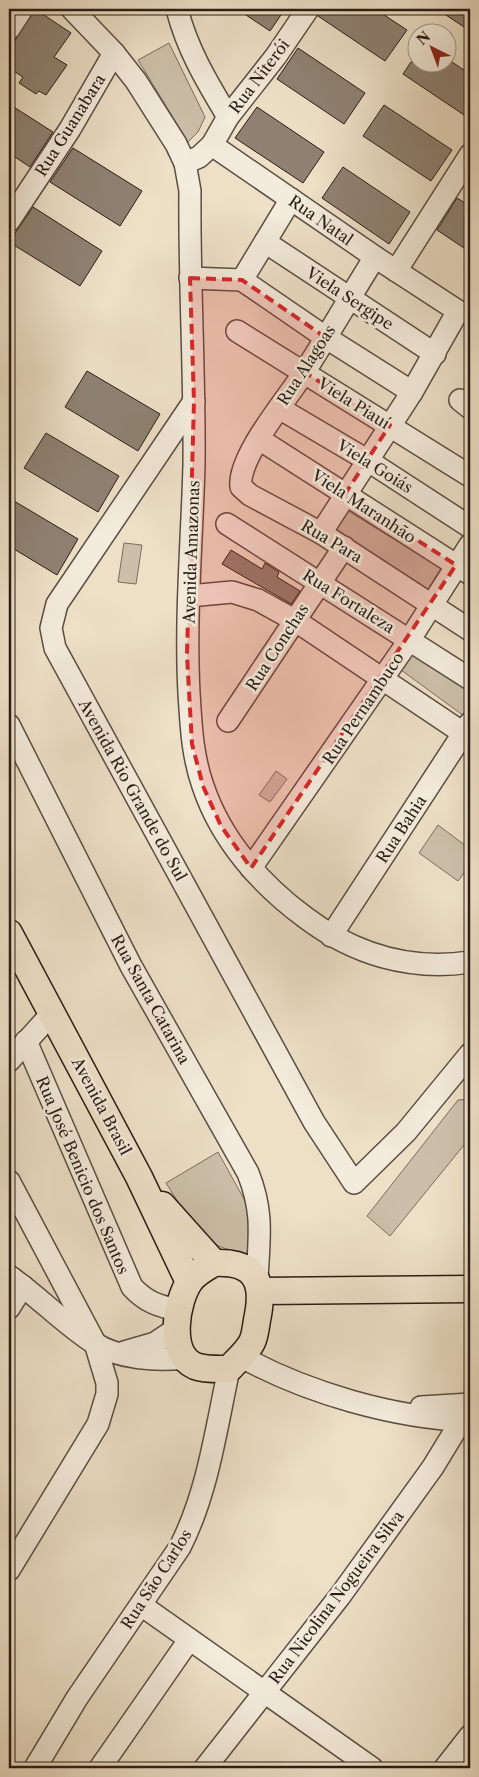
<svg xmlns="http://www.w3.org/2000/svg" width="479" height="1777" font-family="'Libre Caslon Text',serif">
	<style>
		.green { fill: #ccbfa9; stroke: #7b6e60 }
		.building { fill: #8f8273; stroke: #2a1c17 }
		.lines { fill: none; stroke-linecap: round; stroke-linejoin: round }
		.minor-casing { stroke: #5b4d43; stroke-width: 24 }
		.major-casing { stroke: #2a1c17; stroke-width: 29 }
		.minor { stroke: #f3ebdb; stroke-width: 21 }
		.major { stroke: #ede0c7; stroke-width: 26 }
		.marked { fill: #d62828; fill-opacity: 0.2; stroke: #d62828; stroke-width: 4; stroke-dasharray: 10 6; stroke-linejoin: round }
		.labels { text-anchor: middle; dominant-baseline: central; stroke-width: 5; stroke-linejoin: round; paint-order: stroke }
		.street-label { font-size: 16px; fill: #2a1c17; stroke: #f3ebdb }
	</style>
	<rect width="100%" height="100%" fill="#ede0c7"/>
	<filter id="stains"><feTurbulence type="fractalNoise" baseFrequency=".004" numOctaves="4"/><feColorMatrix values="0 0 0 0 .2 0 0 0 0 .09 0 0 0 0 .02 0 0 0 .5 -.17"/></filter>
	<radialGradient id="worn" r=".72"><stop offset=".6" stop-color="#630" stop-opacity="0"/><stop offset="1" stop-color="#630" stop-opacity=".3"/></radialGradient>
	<g class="green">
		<polygon points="169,43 205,117 198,132 188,142 138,60"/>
		<polygon points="343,508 441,568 428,589 330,525"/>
		<polygon points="124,543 142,545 136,584 118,582"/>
		<polygon points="412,653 470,691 470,707 464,716 401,670"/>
		<polygon points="276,771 287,779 270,802 259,795"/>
		<polygon points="438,825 470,849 470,865 458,881 419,853"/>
		<polygon points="470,1099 470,1146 464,1145 390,1236 367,1216 458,1100"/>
		<polygon points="218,1152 249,1208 254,1231 246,1256 202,1240 166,1183"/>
	</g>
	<g class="building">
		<polygon points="35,9 71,33 54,57 67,65 46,95 39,91 36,94 19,83 23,77 9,68 9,50"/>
		<polygon points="237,9 285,9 270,31"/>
		<polygon points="323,9 375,9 407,30 385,61 318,16"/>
		<polygon points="437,9 462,9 470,14 470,31"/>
		<polygon points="298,48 365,93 344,124 277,79"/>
		<polygon points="446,58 470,74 470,119 403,74 411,62 446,62"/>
		<polygon points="9,104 53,132 30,167 9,153"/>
		<polygon points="384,105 452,150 431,181 363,136"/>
		<polygon points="257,107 324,152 303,183 235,138"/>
		<polygon points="73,148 142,191 120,226 50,182"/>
		<polygon points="343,167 410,212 389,244 322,198"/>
		<polygon points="457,198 470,206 470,252 437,230"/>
		<polygon points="33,207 102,251 80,286 9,242"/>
		<polygon points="87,371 160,414 138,451 65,407"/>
		<polygon points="46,433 119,476 98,512 24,468"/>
		<polygon points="9,498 78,539 57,575 9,546"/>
		<polygon points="231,550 262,569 265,563 279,572 277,577 300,591 291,604 222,564"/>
	</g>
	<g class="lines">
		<defs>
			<g id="minor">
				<path d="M72,9l42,44 22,28 40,63 9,19 5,28c-1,91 5,183 4,274 -2,76 -9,152 -5,228 2,31 3,62 14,93 18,54 58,99 103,132 48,36 104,53 164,44"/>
				<path d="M177,9c10,40 30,73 51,108"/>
				<polyline points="9,29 22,9"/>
				<polyline points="212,145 228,117 276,56 308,9"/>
				<polyline points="185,163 199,157 212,145 375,257 458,311 412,392 321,533"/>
				<polyline points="9,221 70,129 114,53"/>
				<polyline points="265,242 435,354"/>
				<path d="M375,257c-24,38 -46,77 -70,114 -17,27 -68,86 -64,116l9,8 71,38 149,97"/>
				<polyline points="396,271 470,155"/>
				<polyline points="190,278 242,280 291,199"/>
				<polyline points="242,280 325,337 412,392"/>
				<polyline points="237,331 470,476"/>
				<polyline points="460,400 470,408"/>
				<polyline points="194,401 57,604 51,628 55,648 314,1122 354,1183 406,1132 470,1054"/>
				<polyline points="279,408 367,460 470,527"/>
				<polyline points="259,439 470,574"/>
				<polyline points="227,524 470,679"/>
				<polyline points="189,596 232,592 258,600 296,621 463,733"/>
				<polyline points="228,721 344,547"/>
				<path d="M9,725l122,241 117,207c16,40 11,65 9,106"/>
				<polyline points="251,868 410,639 470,545"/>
				<polyline points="331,936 470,723"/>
				<path d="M26,1041l106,246c14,15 26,19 46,23"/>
				<polyline points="9,1061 53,1012"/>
				<polyline points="9,1181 95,1343 107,1383 107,1394 98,1424 9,1570"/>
				<path d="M9,1276c29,20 55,48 85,67 25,16 62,18 91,15"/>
				<polyline points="9,1308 23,1286"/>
				<polyline points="124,1352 155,1343 176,1329"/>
				<path d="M240,1356c67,37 154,62 230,65"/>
				<polyline points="421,1407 470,1404"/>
				<polyline points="141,1605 372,1768"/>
				<path d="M35,1768l42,-70 103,-151c28,-55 36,-118 49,-178"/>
				<polyline points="100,1768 189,1640"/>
				<polyline points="205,1768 340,1596 433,1467 461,1421"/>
				<polyline points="445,1768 470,1736"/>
			</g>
			<g id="major">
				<polyline points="9,933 139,1177 189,1282"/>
				<polyline points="162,1205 214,1263"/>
				<path d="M214,1263c43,-2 51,20 43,57 -1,7 -2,16 -5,22 -5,10 -16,19 -23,27 -11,0 -23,1 -34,-3 -28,-12 -19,-65 -5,-85 6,-8 15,-13 24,-18z"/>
				<polyline points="261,1291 470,1289"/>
			</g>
		</defs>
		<use href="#minor" class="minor-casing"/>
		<use href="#major" class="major-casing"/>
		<use href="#minor" class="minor"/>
		<use href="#major" class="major"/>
	</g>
	<path class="marked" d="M190,278l52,2 83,57 -21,35 86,53 -45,69 111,71 -205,303 -30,-42 -18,-40 -11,-42 -5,-89 7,-254z"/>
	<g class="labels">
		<g class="street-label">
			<text transform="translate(259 76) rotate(-53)">Rua Niterói</text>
			<text transform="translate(70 125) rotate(-58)">Rua Guanabara</text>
			<text transform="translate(321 220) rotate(35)">Rua Natal</text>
			<text transform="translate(350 298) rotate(33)">Viela Sergipe</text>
			<text transform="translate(306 365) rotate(-57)">Rua Alagoas</text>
			<text transform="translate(354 403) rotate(32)">Viela Piauí</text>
			<text transform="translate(375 466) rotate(32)">Viela Goiás</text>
			<text transform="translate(364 506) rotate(33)">Viela Maranhão</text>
			<text transform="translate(332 541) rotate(31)">Rua Para</text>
			<text transform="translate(191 552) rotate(-88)">Avenida Amazonas</text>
			<text transform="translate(349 601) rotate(32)">Rua Fortaleza</text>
			<text transform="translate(277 647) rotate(-57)">Rua Conchas</text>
			<text transform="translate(363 708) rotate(-56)">Rua Pernambuco</text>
			<text transform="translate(133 790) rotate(61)">Avenida Rio Grande do Sul</text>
			<text transform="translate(401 829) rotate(-57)">Rua Bahia</text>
			<text transform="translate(151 999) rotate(61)">Rua Santa Catarina</text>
			<text transform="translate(102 1106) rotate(62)">Avenida Brasil</text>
			<text transform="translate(83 1175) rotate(67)">Rua José Benicio dos Santos</text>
			<text transform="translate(156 1579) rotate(-57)">Rua São Carlos</text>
			<text transform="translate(336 1597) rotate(-53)">Rua Nicolina Nogueira Silva</text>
		</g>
	</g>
	<rect width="479" height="1777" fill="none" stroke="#ede0c7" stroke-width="30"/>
	<rect x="10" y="10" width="459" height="1757" fill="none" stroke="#2a1c17" stroke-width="2.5"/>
	<rect x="15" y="15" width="449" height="1747" fill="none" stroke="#2a1c17"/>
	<g transform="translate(432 48) rotate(318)"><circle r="24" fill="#f3ebdb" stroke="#a3988d"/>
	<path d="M0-4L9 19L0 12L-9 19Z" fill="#8f2418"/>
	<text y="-8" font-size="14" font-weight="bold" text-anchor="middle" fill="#2a1c17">N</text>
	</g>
	<rect width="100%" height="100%" filter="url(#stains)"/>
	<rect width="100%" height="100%" fill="url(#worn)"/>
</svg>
